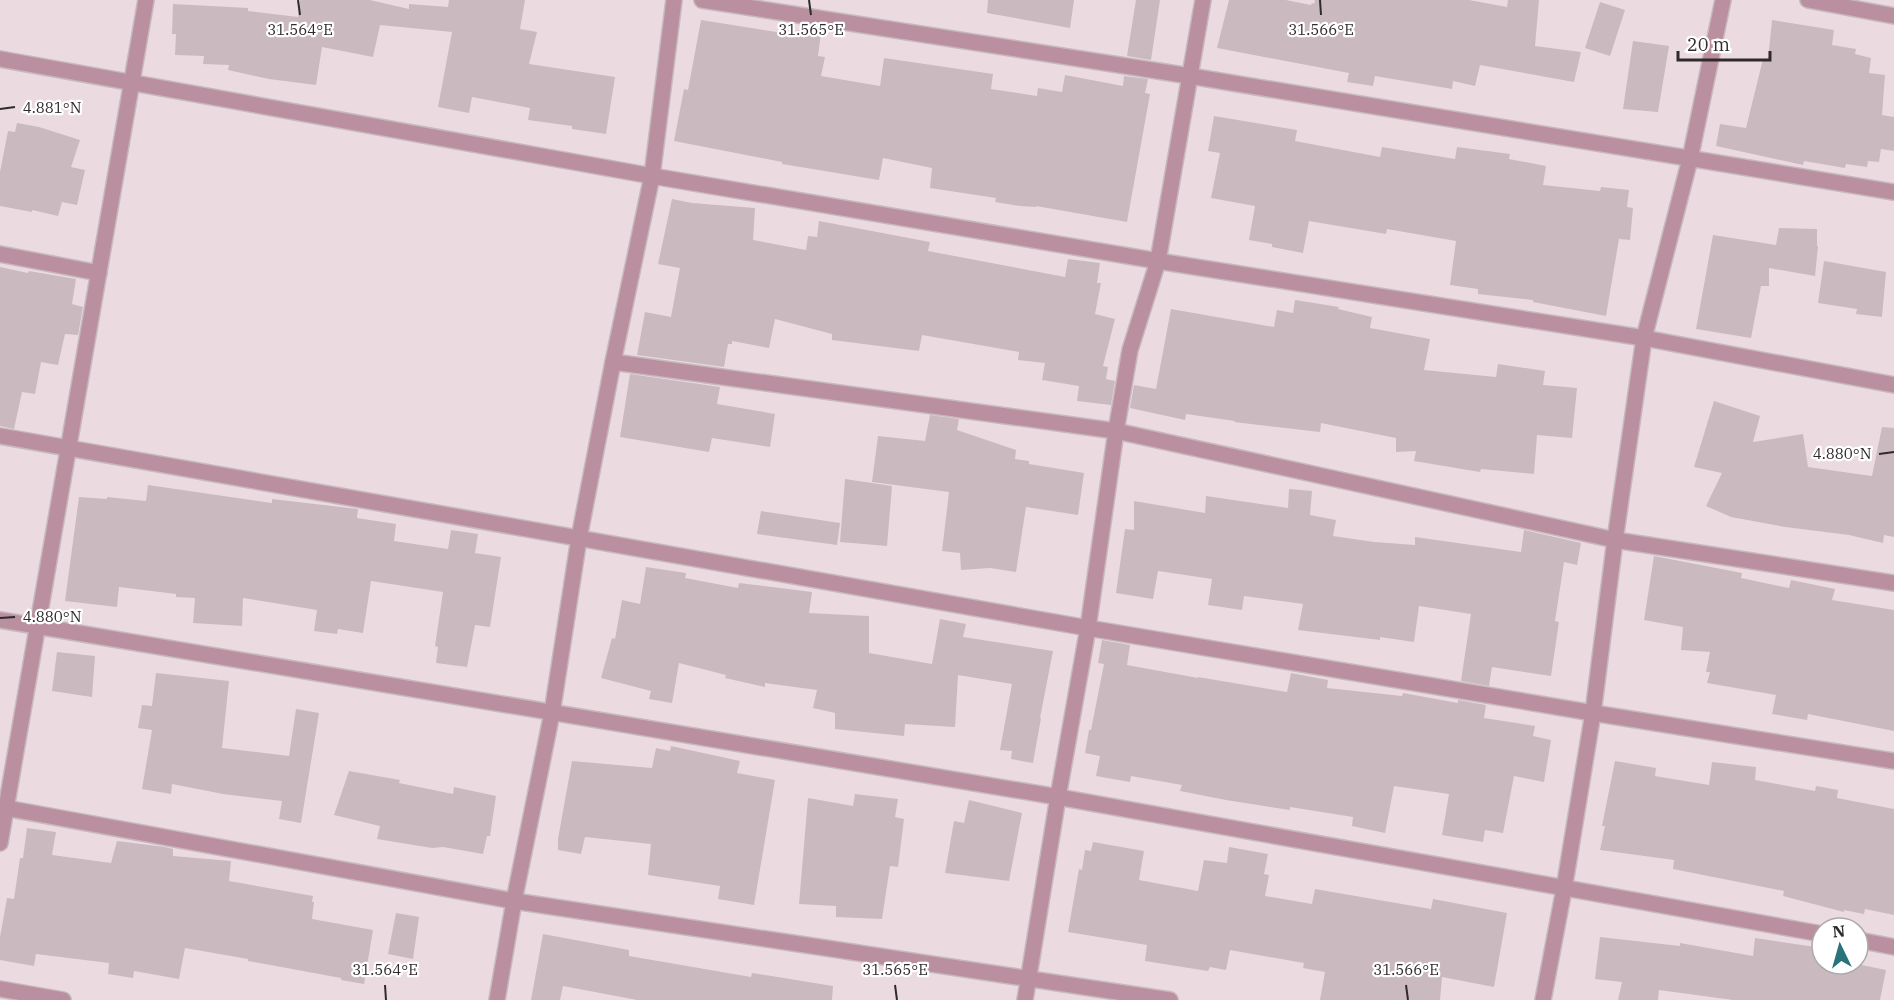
<svg xmlns="http://www.w3.org/2000/svg" width="1894" height="1000" font-family="'IBM Plex Serif',serif">
	<style>
		.building { fill: #cabac0 }
		.lines { fill: none; stroke-linecap: round; stroke-linejoin: round }
		.minor-casing { stroke: #c6b8bd; stroke-width: 18 }
		.minor { stroke: #ba8f9f; stroke-width: 15 }
		.ticks { fill: none; stroke: #302a2d; stroke-width: 2 }
		.ticks-label { font-size: 15px; text-anchor: middle; fill: #302a2d; stroke: #fff; stroke-width: 4.5; stroke-linejoin: round; paint-order: stroke }
	</style>
	<rect width="100%" height="100%" fill="#ebdbe1"/>
	<g class="building">
		<polygon points="300,0 370,0 409,9 409,4 448,7 449,0 525,0 520,29 537,32 529,64 615,77 606,134 572,129 572,126 528,120 530,108 472,97 469,113 438,107 452,32 380,25 373,57 322,47 316,85 269,79 228,70 229,65 203,64 204,56 175,55 176,34 172,34 173,4 248,8 248,11 298,17"/>
		<polygon points="988,0 1074,0 1070,28 987,13"/>
		<polygon points="1136,0 1160,0 1151,60 1127,56"/>
		<polygon points="1229,0 1286,0 1311,5 1312,3 1314,4 1315,0 1469,0 1507,7 1508,0 1539,0 1535,46 1581,52 1574,82 1480,65 1475,86 1453,81 1452,89 1375,76 1373,86 1347,82 1349,73 1217,48"/>
		<polygon points="1600,2 1625,10 1610,56 1585,48"/>
		<polygon points="701,20 796,35 797,30 821,33 818,56 825,57 821,76 880,86 884,58 993,74 991,89 1037,96 1038,88 1062,92 1065,75 1123,86 1124,76 1148,79 1145,93 1150,94 1127,222 1036,206 1036,207 1020,206 995,202 996,198 930,188 932,168 883,158 879,180 782,164 782,162 674,141 684,89 688,90"/>
		<polygon points="1772,20 1834,30 1832,45 1856,49 1855,54 1871,58 1869,73 1885,75 1882,115 1894,117 1894,151 1881,149 1879,162 1868,161 1867,167 1846,164 1845,168 1804,161 1803,165 1716,146 1720,124 1746,128 1763,59 1768,60"/>
		<polygon points="1633,41 1669,46 1658,112 1623,109"/>
		<polygon points="1214,116 1297,130 1295,141 1380,157 1382,147 1455,159 1457,147 1510,154 1509,159 1546,166 1543,185 1600,191 1601,187 1629,190 1627,207 1633,208 1630,240 1619,239 1606,316 1533,302 1533,300 1478,294 1478,289 1450,285 1456,241 1387,229 1386,234 1309,221 1303,253 1272,247 1272,244 1249,240 1255,206 1211,198 1220,153 1208,151"/>
		<polygon points="17,123 39,127 80,140 71,167 85,170 77,205 62,202 58,216 32,210 32,212 0,206 0,172 8,131 15,132"/>
		<polygon points="672,199 692,203 755,208 753,240 806,250 808,236 817,237 819,221 930,242 928,251 1065,277 1068,259 1100,263 1097,283 1101,283 1095,314 1115,319 1103,366 1108,367 1106,379 1115,381 1111,405 1077,401 1079,386 1042,380 1045,363 1018,360 1019,352 922,335 919,351 832,340 832,334 775,319 769,348 732,341 732,344 728,344 724,367 637,355 645,312 671,317 680,268 658,264"/>
		<polygon points="1779,228 1817,229 1817,246 1818,246 1815,276 1769,268 1769,286 1761,286 1751,338 1696,329 1713,235 1776,245"/>
		<polygon points="1824,261 1886,272 1882,317 1856,314 1857,309 1818,303"/>
		<polygon points="0,267 28,273 29,271 76,279 72,304 83,307 78,335 65,334 58,365 41,362 35,394 22,392 14,429 0,426"/>
		<polygon points="1295,300 1339,307 1338,309 1372,317 1370,328 1430,339 1424,370 1496,377 1498,364 1545,371 1543,385 1577,388 1572,438 1537,435 1534,474 1481,469 1480,472 1414,461 1416,451 1396,452 1396,438 1321,423 1320,432 1234,422 1235,421 1186,414 1185,420 1130,408 1134,385 1156,389 1171,309 1274,327 1277,310 1293,313"/>
		<polygon points="630,374 720,387 717,404 775,414 770,447 712,438 709,452 620,437"/>
		<polygon points="1714,401 1760,416 1753,442 1803,434 1808,467 1872,476 1882,427 1894,428 1894,537 1884,535 1883,543 1849,535 1785,527 1731,517 1706,506 1722,473 1694,467"/>
		<polygon points="930,415 959,419 957,430 1016,450 1015,459 1029,461 1029,464 1084,473 1078,515 1026,507 1016,572 990,568 961,570 960,553 942,551 949,492 872,482 878,436 925,441"/>
		<polygon points="845,479 892,486 887,546 840,542"/>
		<polygon points="148,485 272,503 272,499 358,509 357,518 396,524 394,541 448,549 451,530 478,534 475,553 501,557 490,627 475,625 467,667 436,663 438,647 435,646 443,592 371,581 363,633 338,629 337,634 314,631 317,610 243,598 242,626 193,623 195,598 176,597 176,594 119,587 117,607 65,601 79,497 107,499 107,497 146,501"/>
		<polygon points="1289,489 1312,491 1310,515 1336,520 1333,536 1374,542 1415,545 1415,537 1521,552 1524,530 1581,543 1577,565 1564,562 1555,621 1559,622 1551,676 1492,667 1489,686 1461,681 1471,614 1419,606 1414,642 1380,637 1380,640 1298,630 1303,604 1244,596 1242,610 1208,605 1212,579 1158,571 1153,599 1116,593 1125,529 1134,530 1134,501 1205,513 1206,496 1288,508"/>
		<polygon points="761,511 840,523 837,545 757,534"/>
		<polygon points="1654,556 1742,573 1741,578 1789,588 1791,580 1835,589 1832,600 1894,610 1894,731 1808,714 1807,720 1772,714 1776,695 1707,683 1710,672 1706,672 1710,652 1681,650 1683,627 1644,620"/>
		<polygon points="646,567 686,573 685,578 738,588 739,583 812,592 809,613 869,616 869,653 932,664 940,619 966,624 963,637 1053,651 1040,718 1041,718 1033,763 1011,759 1012,751 1000,750 1012,684 958,675 955,727 905,724 904,736 835,729 835,713 813,708 817,690 765,683 765,687 725,678 726,675 679,663 672,703 649,699 651,691 601,678 612,638 615,639 622,600 640,604"/>
		<polygon points="1102,640 1130,645 1127,665 1198,678 1198,677 1287,692 1291,673 1328,680 1327,688 1402,696 1403,693 1458,703 1458,700 1486,705 1484,718 1535,726 1533,736 1551,740 1544,782 1514,776 1503,833 1485,830 1483,842 1442,835 1449,794 1394,786 1385,833 1352,826 1353,817 1290,807 1290,810 1226,800 1180,791 1182,785 1131,776 1130,782 1096,776 1100,756 1085,753 1089,730 1091,730 1104,664 1098,663"/>
		<polygon points="57,652 95,656 92,697 52,691"/>
		<polygon points="156,673 229,681 222,748 289,756 296,709 319,713 301,823 279,819 282,801 223,794 172,784 171,794 142,789 152,730 138,728 142,705 152,706"/>
		<polygon points="671,746 740,761 737,773 775,780 754,905 718,899 720,886 648,875 651,844 585,837 581,854 558,850 558,839 572,761 652,768 656,748 670,751"/>
		<polygon points="1615,761 1656,768 1655,776 1709,785 1712,762 1756,767 1755,780 1815,791 1816,786 1838,790 1837,798 1894,809 1894,915 1865,909 1864,914 1844,910 1844,912 1783,896 1784,891 1673,869 1674,860 1600,850 1605,826 1602,826"/>
		<polygon points="349,771 400,780 399,783 453,794 454,787 496,796 490,836 487,836 483,854 443,847 432,848 377,839 380,826 334,815"/>
		<polygon points="855,794 898,799 895,817 904,819 898,867 890,866 882,919 836,917 836,906 799,904 808,798 853,806"/>
		<polygon points="969,800 1022,813 1009,881 945,873 954,821 964,823"/>
		<polygon points="27,828 56,832 52,855 111,863 117,841 165,847 173,849 173,856 231,861 229,881 313,896 312,902 314,902 312,919 373,930 364,984 341,980 341,978 248,961 248,959 185,948 179,979 134,971 133,978 108,974 109,963 36,954 34,966 0,960 0,937 7,898 14,899 20,858 23,858"/>
		<polygon points="1093,842 1144,851 1139,880 1198,891 1204,860 1227,863 1229,847 1268,854 1264,874 1269,875 1265,896 1312,904 1315,889 1431,909 1433,899 1507,913 1494,987 1442,977 1440,1000 1320,1000 1325,972 1303,968 1304,963 1230,950 1226,970 1210,967 1208,971 1145,961 1147,945 1068,932 1079,869 1082,870 1085,850 1091,851"/>
		<polygon points="396,913 419,917 413,959 388,954"/>
		<polygon points="543,934 629,950 629,956 751,977 752,973 833,986 832,1000 637,1000 563,986 560,1000 531,1000"/>
		<polygon points="1600,937 1680,946 1680,943 1753,956 1755,938 1822,948 1822,964 1857,964 1886,970 1880,1000 1733,1000 1659,990 1658,1000 1618,1000 1622,982 1595,979"/>
	</g>
	<g class="lines">
		<defs>
			<g id="minor">
				<polyline points="702,0 1190,76 1894,192"/>
				<polyline points="1808,0 1894,16"/>
				<polyline points="0,59 652,176 1158,261 1644,338 1894,385"/>
				<polyline points="0,254 99,273"/>
				<polyline points="613,362 1116,431 1615,540 1894,583"/>
				<polyline points="0,436 1088,628 1593,713 1894,761"/>
				<polyline points="0,620 1058,797 1822,934"/>
				<polyline points="0,807 514,901 1170,1000"/>
				<polyline points="0,843 146,0"/>
				<polyline points="1858,940 1894,947"/>
				<polyline points="0,989 63,1000"/>
				<polyline points="497,1000 514,901 552,713 579,538 613,362 652,176 674,0"/>
				<polyline points="1025,1000 1058,797 1088,628 1116,431 1130,350 1158,261 1203,0"/>
				<polyline points="1543,1000 1564,889 1593,713 1615,540 1644,338 1690,159 1723,0"/>
			</g>
		</defs>
		<use href="#minor" class="minor-casing"/>
		<use href="#minor" class="minor"/>
	</g>
	<path class="ticks" d="M298,0l2,15M809,0l2,15M1320,0l1,15M0,109l15,-2M1879,454l15,-2M0,618l15,-1M385,985l1,15M895,985l2,15M1406,985l2,15"/>
	<g class="ticks-label">
		<text x="300" y="35">31.564°E</text>
		<text x="811" y="35">31.565°E</text>
		<text x="1321" y="35">31.566°E</text>
		<text x="52" y="113">4.881°N</text>
		<text x="1842" y="459">4.880°N</text>
		<text x="52" y="622">4.880°N</text>
		<text x="385" y="975">31.564°E</text>
		<text x="895" y="975">31.565°E</text>
		<text x="1406" y="975">31.566°E</text>
	</g>
	<g transform="translate(1840 946) rotate(355)"><circle r="28" fill="#ffffff" stroke="#acaaab" stroke-width="1.5"/>
	<path d="M0-4.5L10 22L0 15L-10 22Z" fill="#29737a"/>
	<text y="-9" font-size="16" font-weight="bold" text-anchor="middle" fill="#302a2d">N</text>
	</g>
	<path d="M1678 51v9h92v-9" fill="none" stroke="#302a2d" stroke-width="3"/>
	<text x="1687" y="51" font-size="18" fill="#302a2d" stroke="#ffffff" stroke-width="4.5" paint-order="stroke">20 m</text>
</svg>
